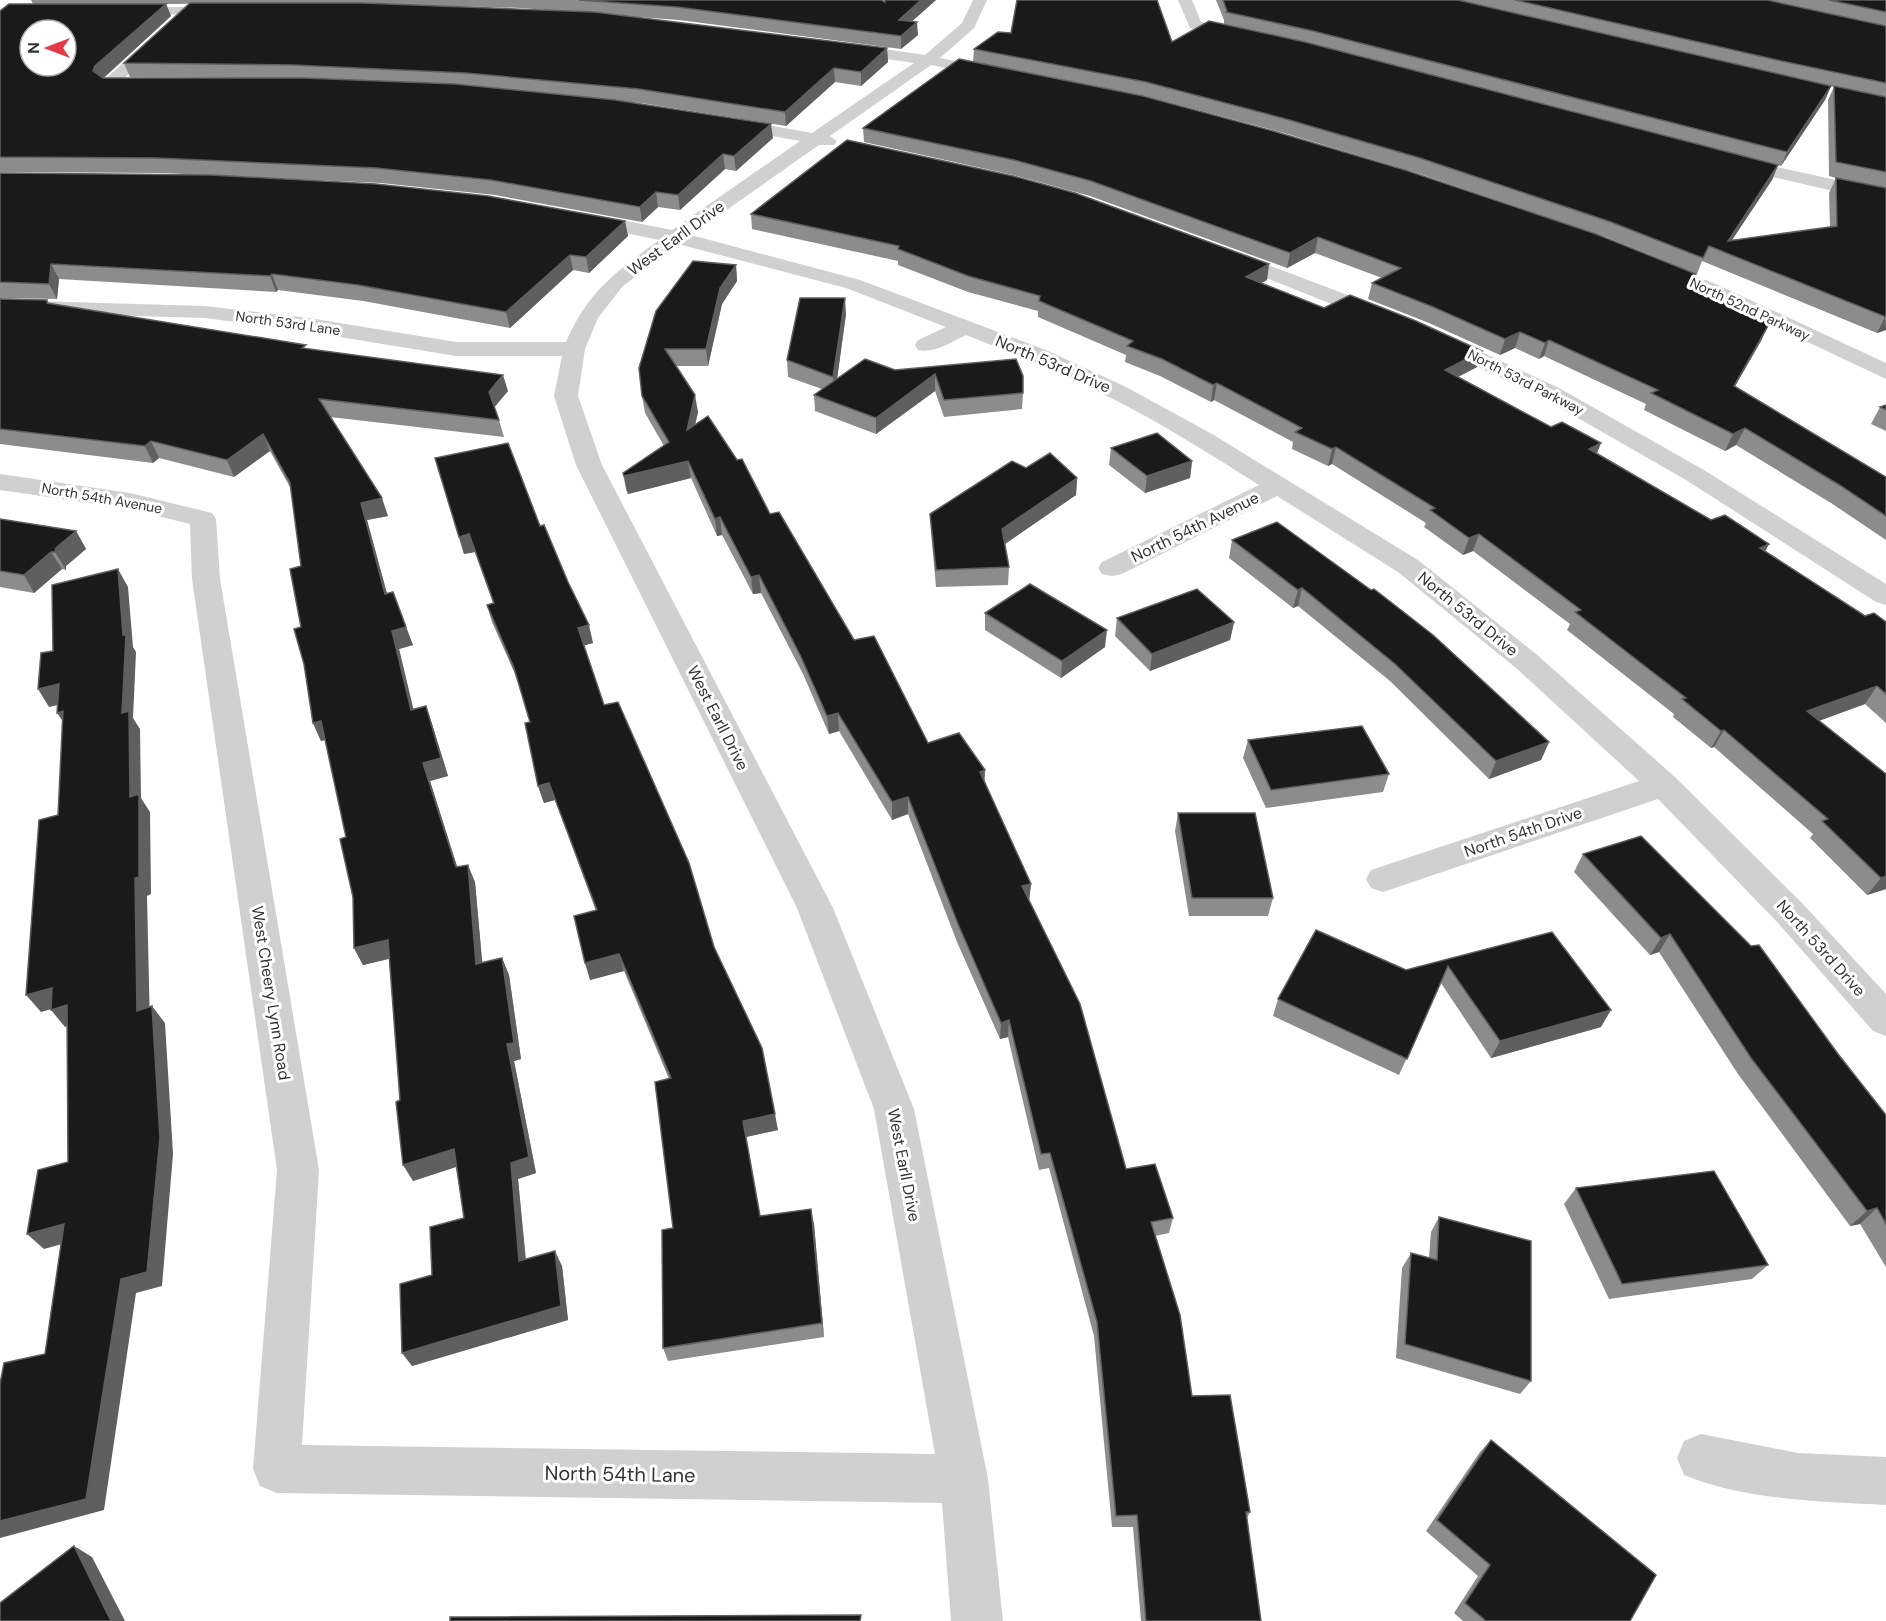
<svg xmlns="http://www.w3.org/2000/svg" width="1886" height="1621" font-family="'DM Sans',sans-serif">
	<style>
		.lines { fill: none; stroke-linecap: round; stroke-linejoin: round }
		.minor { fill: #d0d0d0; fill-rule: evenodd }
		.wall { fill: #8c8c8c; fill-rule: evenodd }
		.shaded-wall { fill: #5f5f5f }
		.building { fill: #1a1a1a; stroke: #5f5f5f; stroke-width: 1.5; fill-rule: evenodd }
		.labels { text-anchor: middle; dominant-baseline: central; stroke-width: 6; stroke-linejoin: round; paint-order: stroke }
		.far-street-label { font-size: 14px; fill: #333; stroke: #fff }
		.street-label { font-size: 16px; fill: #333; stroke: #fff }
		.near-street-label { font-size: 20px; fill: #333; stroke: #fff }
	</style>
	<rect width="100%" height="100%" fill="#fff"/>
	<g class="lines">
		<g class="minor">
			<path d="M973,0h14l-13,28 -34,30 60,12 2,3 -2,3 -6,2 -63,-13 -101,71 7,5 -3,4h-15l-128,90 169,45 186,70 80,37 86,47 206,126 118,94 139,123 127,126 84,91v42l-13,-5 -95,-108 -120,-124 -275,93 -12,-4 -5,-9 5,-9 268,-89 -123,-113 -118,-96 -121,-76 -155,78 -10,2 -10,-2 -4,-6 4,-6 157,-77c-49,-31 -98,-62 -150,-88 -47,-24 -95,-43 -143,-62 -15,7 -32,19 -48,15l-3,-5 3,-5 28,-13 -100,-39 -168,-44 -56,43 -24,31 -13,31 -7,47 24,69 231,443 81,201 74,370 15,142h-52l-9,-118 -665,-10 -17,-7 -7,-17 24,-299 -85,-591 -2,-55 -60,-15 -130,-19v-16l130,19 82,20 4,6 4,60 99,591 -17,275 633,9 -61,-345 -77,-201 -221,-443 -22,-69 8,-40h-106l-147,-24 -104,-14 -205,-6v-12l205,6 104,12 147,24h110c23,-52 49,-69 93,-102l-85,-18 -3,-4 3,-4 7,-2 91,18 128,-89 -78,-14 -3,-4 3,-4 6,-1 84,15 102,-70 -70,-10 -8,-5 3,-3 5,-2 81,12 37,-32z"/>
			<polygon points="1178,0 1192,0 1201,22 1248,32 1251,35 1243,40 1190,28"/>
			<polygon points="126,7 227,7 234,11 227,15 121,14 119,11"/>
			<polygon points="159,33 167,38 164,41 115,87 103,87 101,84 103,81 154,35"/>
			<polygon points="1731,157 1886,191 1886,203 1725,166 1722,162 1725,158"/>
			<polygon points="1226,249 1390,311 1393,316 1390,321 1382,322 1374,321 1219,259 1216,255 1219,251"/>
			<polygon points="1650,258 1718,285 1886,363 1886,379 1704,293 1643,268 1640,264 1643,260"/>
			<polygon points="1438,332 1559,388 1704,470 1886,584 1886,605 1876,602 1686,480 1543,398 1430,344 1427,339 1430,334"/>
			<path d="M1701,1434l97,19 88,4v48c-64,-3 -142,-5 -202,-30l-7,-17 7,-17z"/>
		</g>
	</g>
	<g class="wall">
		<path d="M31,0h850l4,2v-2h51l-24,21 6,14 -17,14 -222,-29 -56,-4 264,32 1,14 -27,24 -26,-4 -49,44 -145,-23 -14,-1 146,36 -37,33 -11,-2 -45,41 -22,-3 -16,15 -147,-27 -114,-12 -218,-10 -163,-1v-161l33,-7zM298,3l-174,60 6,14 119,1h-145l67,-62 -5,-12zM456,6l66,2 35,3z"/>
		<path d="M1216,0h670v330l-9,3 -175,-72 -5,13 -91,-37 -189,-64 -133,-40 -139,-37 -172,-34 1,-13 37,-16 161,9 52,-18v-4zM1831,86l3,1 -6,13 1,76 7,2 -7,15 1,34 -98,13 40,-60 6,-15 3,1 44,-66z"/>
		<polygon points="863,128 1691,285 1761,341 1735,386 1886,477 1886,540 1831,503 1736,445 1725,451 1644,410 1646,404 1544,356 1539,359 1515,348 1500,355 1429,323 1368,299 1372,283 1382,278 1315,253 1287,268 1090,196 1013,175 864,142"/>
		<polygon points="0,173 625,221 628,236 589,273 573,270 510,328 363,301 278,290 276,292 59,279 57,299 0,298"/>
		<polygon points="751,214 1269,264 1267,280 1261,283 1324,308 1482,351 1477,367 1458,377 1551,427 1601,443 1597,453 1765,551 1865,616 1886,622 1886,723 1865,704 1819,721 1886,889 1867,895 1810,838 1813,834 1714,747 1711,748 1673,717 1674,714 1567,630 1570,624 1473,551 1463,555 1424,527 1426,523 1332,464 1328,466 1292,449 1293,442 1214,400 1211,402 1160,376 1125,362 1126,355 1038,317 1038,311 968,292 898,265 898,261 752,229"/>
		<polygon points="736,265 737,281 722,304 708,366 676,366 698,412 695,425 770,514 854,640 928,743 985,770 984,782 1031,884 1029,900 1126,1169 1173,1218 1169,1233 1155,1236 1192,1396 1250,1512 1247,1518 1261,1621 1141,1621 1133,1527 1112,1527 1094,1336 1049,1168 1039,1170 1008,1037 1000,1039 957,942 908,814 892,820 839,731 829,734 803,674 761,593 753,594 722,535 717,536 691,478 628,494 626,490 623,473 664,446 645,413 642,396 639,368"/>
		<polygon points="0,298 47,300 49,304 308,349 508,391 494,407 499,420 504,437 330,417 388,516 367,520 387,594 413,645 399,649 413,709 432,724 448,776 430,781 457,867 475,882 482,963 502,958 509,975 521,1059 514,1061 536,1173 518,1179 526,1259 562,1266 568,1320 412,1366 432,1275 464,1218 456,1167 413,1181 400,1100 389,959 363,965 354,948 353,897 346,837 325,740 321,741 313,723 301,627 301,566 291,489 270,451 234,477 159,458 153,463 0,444"/>
		<polygon points="846,314 837,379 895,370 1016,359 1023,393 1022,409 944,417 935,391 876,434 815,411 814,395 822,389 788,377 787,360"/>
		<polygon points="1886,405 1886,431 1871,424 1880,407"/>
		<polygon points="1111,448 1192,461 1190,478 1145,493 1109,465"/>
		<polygon points="435,458 540,526 593,643 584,645 604,705 714,947 778,1130 746,1137 760,1216 814,1224 824,1337 668,1361 663,1348 673,1228 669,1079 624,971 590,980 596,911 555,800 544,803 538,786 530,722 519,683 492,622 487,605 493,603 475,552 464,554"/>
		<polygon points="1026,468 1077,478 1076,495 1005,544 1009,567 1008,585 936,587 931,531 930,514"/>
		<polygon points="0,519 76,531 86,549 66,566 66,570 62,569 34,593 0,587"/>
		<polygon points="1232,540 1549,742 1541,760 1489,779 1390,681 1298,606 1293,608 1229,558"/>
		<polygon points="985,613 1105,647 1061,678 985,630"/>
		<polygon points="1117,618 1234,622 1230,640 1150,671 1115,636"/>
		<polygon points="1248,740 1389,774 1383,792 1266,808 1243,758"/>
		<polygon points="1178,813 1273,898 1268,916 1189,916 1175,831"/>
		<polygon points="1583,854 1838,1054 1886,1115 1886,1267 1860,1224 1850,1226 1738,1074 1659,952 1650,955 1574,872"/>
		<polygon points="1552,932 1601,1027 1491,1058 1441,983 1399,1075 1273,1016 1278,999 1406,970"/>
		<polygon points="1576,1188 1768,1265 1752,1279 1609,1299 1564,1204"/>
		<polygon points="1439,1217 1531,1381 1520,1394 1396,1358 1402,1268 1411,1253 1429,1258 1431,1232"/>
		<polygon points="1491,1440 1630,1621 1463,1621 1454,1613 1478,1576 1426,1531 1480,1452"/>
	</g>
	<g class="shaded-wall">
		<polygon points="921,0 936,0 899,33 899,20"/>
		<polygon points="166,4 171,16 101,80 93,71 95,66"/>
		<polygon points="917,22 918,35 901,49 901,36"/>
		<polygon points="887,48 888,62 861,86 861,72"/>
		<polygon points="834,68 835,82 786,126 785,112"/>
		<polygon points="1831,86 1825,100 1781,166 1787,152"/>
		<polygon points="771,124 773,138 736,171 734,156"/>
		<polygon points="723,154 725,169 680,210 678,195"/>
		<polygon points="1778,165 1772,180 1724,252 1728,241"/>
		<polygon points="656,192 658,207 642,222 640,207"/>
		<polygon points="625,221 628,236 589,273 586,257"/>
		<polygon points="1318,237 1315,253 1287,268 1290,253"/>
		<polygon points="570,255 573,270 510,328 506,312"/>
		<polygon points="51,264 59,279 57,299 49,284"/>
		<polygon points="1269,264 1267,280 1244,292 1246,277"/>
		<polygon points="736,265 737,281 722,304 708,366 706,349 720,288"/>
		<polygon points="272,274 278,290 276,292 270,276"/>
		<polygon points="845,298 846,314 835,394 833,377"/>
		<polygon points="1885,317 1886,330 1877,333"/>
		<polygon points="1769,324 1761,341 1726,402 1734,386"/>
		<polygon points="1520,332 1515,348 1500,355 1505,339"/>
		<polygon points="1549,340 1544,356 1539,359 1545,343"/>
		<polygon points="1482,351 1477,367 1440,386 1445,370"/>
		<polygon points="935,374 935,391 876,434 876,418"/>
		<polygon points="503,375 508,391 493,409 489,392"/>
		<polygon points="1217,383 1214,400 1211,402 1213,385"/>
		<polygon points="695,395 698,412 690,447 687,430"/>
		<polygon points="1745,428 1736,445 1725,451 1733,434"/>
		<polygon points="263,434 270,451 234,477 227,460"/>
		<polygon points="151,441 159,458 153,463 145,446"/>
		<polygon points="1601,443 1594,460 1589,449"/>
		<polygon points="1336,447 1332,464 1328,466 1332,449"/>
		<polygon points="688,461 691,478 628,494 624,476"/>
		<polygon points="1192,461 1190,478 1145,493 1147,476"/>
		<polygon points="1077,478 1076,495 1002,546 1002,529"/>
		<polygon points="382,498 388,516 367,520 392,612 385,594 361,503"/>
		<polygon points="720,517 722,535 717,536 715,519"/>
		<polygon points="76,531 86,549 66,566 66,570 55,552 56,548"/>
		<polygon points="469,534 475,552 464,554 459,537"/>
		<polygon points="1479,534 1473,551 1463,555 1469,538"/>
		<polygon points="1769,544 1760,562 1760,548"/>
		<polygon points="51,552 62,569 34,593 24,575"/>
		<polygon points="118,569 128,587 133,647 136,652 133,718 140,729 141,798 150,812 151,894 147,896 150,1027 137,1011 130,797 122,713 123,635"/>
		<polygon points="759,575 761,593 753,594 751,577"/>
		<polygon points="1302,588 1298,606 1293,608 1298,590"/>
		<polygon points="393,592 413,645 399,649 418,728 411,710 392,631"/>
		<polygon points="1234,622 1230,640 1150,671 1152,654"/>
		<polygon points="589,625 593,643 582,646 578,628"/>
		<polygon points="1107,630 1105,647 1061,678 1062,661"/>
		<polygon points="59,684 71,702 49,707 38,689"/>
		<polygon points="1877,686 1865,704 1796,729 1807,711"/>
		<polygon points="426,706 432,724 448,776 430,781 463,885 456,867 423,763"/>
		<polygon points="63,711 69,730 57,713"/>
		<polygon points="838,713 839,731 829,734 827,716"/>
		<polygon points="321,721 329,739 321,741 313,723"/>
		<polygon points="1724,730 1714,747 1711,748 1721,731"/>
		<polygon points="1549,742 1541,760 1489,779 1496,761"/>
		<polygon points="985,770 984,788 980,772"/>
		<polygon points="549,783 555,800 544,803 538,786"/>
		<polygon points="908,797 908,814 892,820 892,802"/>
		<polygon points="468,865 475,882 484,981 476,964"/>
		<polygon points="1886,876 1886,889 1867,895 1881,878"/>
		<polygon points="1031,884 1029,901 1022,886"/>
		<polygon points="1670,934 1659,952 1650,955 1661,938"/>
		<polygon points="388,940 396,957 363,965 354,948"/>
		<polygon points="619,954 624,971 590,980 585,963"/>
		<polygon points="502,958 509,975 521,1059 514,1061 536,1173 518,1179 527,1276 519,1261 511,1163 507,1044"/>
		<polygon points="52,988 66,1005 41,1012 26,995"/>
		<polygon points="67,1005 81,1022 65,1027 51,1010"/>
		<polygon points="152,1006 165,1023 173,1154 162,1286 136,1293 104,1510 0,1538 0,1521"/>
		<polygon points="1611,1010 1601,1027 1491,1058 1500,1041"/>
		<polygon points="1009,1020 1008,1037 1000,1039 1001,1023"/>
		<polygon points="775,1114 778,1130 746,1137 763,1231 743,1121"/>
		<polygon points="454,1149 462,1165 413,1181 403,1165"/>
		<polygon points="1877,1208 1860,1224 1850,1226 1867,1211"/>
		<polygon points="811,1209 814,1224 824,1337 822,1323"/>
		<polygon points="64,1224 80,1239 44,1249 27,1234"/>
		<polygon points="555,1251 562,1266 568,1320 412,1366 402,1353"/>
		<polygon points="74,1546 92,1557 125,1621 111,1621"/>
	</g>
	<g class="building">
		<polygon points="579,0 881,0 885,2 885,0 921,0 899,20 917,22 901,36 677,7"/>
		<polygon points="1017,0 1157,0 1172,42 1209,21 1305,42 1778,165 1728,241 1837,226 1836,178 1886,188 1886,317 1709,246 1703,258 1611,222 1420,158 1286,119 1146,82 974,49 998,32 1011,33"/>
		<polygon points="1223,0 1458,0 1831,86 1787,152 1313,31 1226,12 1227,11"/>
		<polygon points="1515,0 1767,0 1886,26 1886,83 1777,60"/>
		<polygon points="1829,0 1886,0 1886,12"/>
		<polygon points="190,3 362,3 594,12 887,48 861,72 834,68 785,112 639,89 466,73 293,65 124,63"/>
		<path d="M9,4h157l-71,62 -2,5 10,7h201l151,6 160,16 156,24 -37,32 -11,-2 -45,41 -22,-3 -16,15 -149,-27 -115,-12 -219,-10 -157,-1v-146zM30,30h36v36h-36z"/>
		<polygon points="959,59 1143,96 1273,131 1405,170 1596,234 1696,274 1691,285 1769,324 1734,386 1886,477 1886,516 1841,486 1745,428 1733,434 1651,393 1658,390 1549,340 1545,343 1520,332 1505,339 1433,307 1372,283 1401,268 1318,237 1290,253 1091,181 1014,160 863,128"/>
		<polygon points="1834,86 1886,97 1886,172 1836,162"/>
		<polygon points="847,140 1013,176 1075,193 1269,264 1246,277 1324,308 1350,295 1416,321 1482,351 1445,370 1551,427 1562,422 1601,443 1589,449 1711,520 1725,515 1769,544 1760,548 1865,616 1874,613 1886,622 1886,694 1877,686 1807,711 1886,774 1886,876 1881,878 1822,821 1828,819 1724,730 1721,731 1682,699 1686,698 1575,612 1581,610 1479,534 1469,538 1430,510 1435,508 1336,447 1332,449 1295,432 1302,428 1217,383 1213,385 1162,359 1127,346 1133,341 1039,301 1040,296 968,276 898,249 899,246 751,214"/>
		<polygon points="0,173 212,175 376,184 488,196 625,221 586,257 570,255 506,312 358,285 272,274 270,276 51,264 49,284 0,282"/>
		<polygon points="693,261 736,265 720,288 706,349 665,349 695,395 687,430 708,416 737,460 742,459 770,514 779,512 854,640 874,636 928,743 959,733 985,770 980,772 1031,884 1022,886 1080,1004 1126,1169 1155,1164 1173,1218 1151,1222 1180,1315 1192,1396 1230,1395 1250,1512 1246,1512 1261,1621 1146,1621 1137,1515 1116,1516 1097,1322 1050,1153 1041,1154 1009,1020 1001,1023 958,924 908,797 892,802 838,713 827,716 801,657 759,575 751,577 720,517 715,519 688,461 624,476 623,473 669,442 642,396 639,368 656,311"/>
		<polygon points="800,298 845,298 833,377 787,360"/>
		<polygon points="0,299 47,300 47,303 306,345 302,348 503,375 489,392 499,420 319,399 382,498 361,503 385,594 393,592 406,627 392,631 411,710 426,706 441,758 423,763 456,867 468,865 476,964 502,958 514,1043 507,1044 529,1157 511,1163 519,1261 555,1251 561,1306 402,1353 400,1284 432,1275 430,1227 464,1218 454,1149 403,1165 396,1102 400,1100 388,940 354,948 353,897 340,839 346,837 321,721 313,723 304,664 294,629 301,627 290,569 301,566 290,483 263,434 227,460 151,441 145,446 0,429"/>
		<polygon points="865,359 895,370 1016,359 1023,376 1023,393 944,400 935,374 876,418 814,395"/>
		<polygon points="1886,405 1886,410 1880,407"/>
		<polygon points="1157,433 1192,461 1147,476 1111,448"/>
		<polygon points="508,443 540,526 544,525 568,582 589,625 578,628 604,705 618,702 689,863 714,947 762,1048 775,1114 743,1121 760,1216 811,1209 822,1323 663,1348 662,1230 673,1228 655,1082 671,1078 619,954 585,963 574,916 597,910 549,783 538,786 525,723 530,722 514,668 487,605 494,603 469,534 459,537 435,458"/>
		<polygon points="1050,453 1077,478 1002,529 1009,567 936,570 930,514 1012,461 1026,468"/>
		<polygon points="0,519 76,531 56,548 55,552 51,552 24,575 0,571"/>
		<polygon points="1277,522 1371,590 1374,589 1433,635 1549,742 1496,761 1395,664 1302,588 1298,590 1232,540"/>
		<polygon points="118,569 123,635 126,635 122,713 129,711 130,797 139,794 139,877 135,878 137,1011 152,1006 160,1138 147,1272 121,1279 86,1499 0,1521 0,1384 4,1363 45,1354 64,1224 27,1234 38,1170 68,1162 67,1005 51,1010 52,988 26,995 39,820 58,815 63,711 57,713 59,684 38,689 41,653 53,651 52,585"/>
		<polygon points="1030,584 1107,630 1062,661 985,613"/>
		<polygon points="1197,589 1234,622 1152,654 1117,618"/>
		<polygon points="1362,726 1389,774 1271,790 1248,740"/>
		<polygon points="1178,813 1255,813 1273,898 1192,898"/>
		<polygon points="1641,836 1751,946 1759,945 1838,1054 1886,1115 1886,1224 1877,1208 1867,1211 1751,1058 1670,934 1661,938 1583,854"/>
		<polygon points="1316,930 1406,970 1552,932 1611,1010 1500,1041 1448,966 1407,1059 1278,999"/>
		<polygon points="1714,1171 1768,1265 1622,1284 1576,1188"/>
		<polygon points="1439,1217 1531,1241 1531,1381 1405,1344 1411,1253 1437,1260"/>
		<polygon points="1491,1440 1656,1575 1630,1621 1486,1621 1465,1603 1490,1565 1437,1520"/>
		<polygon points="74,1546 111,1621 0,1621 0,1603"/>
		<polygon points="861,1615 860,1621 450,1621 450,1617"/>
	</g>
	<g class="labels">
		<g class="far-street-label">
			<text transform="translate(1750 309) rotate(25)">North 52nd Parkway</text>
			<text transform="translate(288 323) rotate(8)">North 53rd Lane</text>
			<text transform="translate(1526 382) rotate(27)">North 53rd Parkway</text>
			<text transform="translate(102 498) rotate(10)">North 54th Avenue</text>
		</g>
		<g class="street-label">
			<text transform="translate(676 238) rotate(-36)">West Earll Drive</text>
			<text transform="translate(1053 364) rotate(23)">North 53rd Drive</text>
			<text transform="translate(1195 527) rotate(-26)">North 54th Avenue</text>
			<text transform="translate(1468 614) rotate(39)">North 53rd Drive</text>
			<text transform="translate(718 718) rotate(63)">West Earll Drive</text>
			<text transform="translate(1523 832) rotate(-19)">North 54th Drive</text>
			<text transform="translate(1821 948) rotate(48)">North 53rd Drive</text>
			<text transform="translate(271 993) rotate(81)">West Cheery Lynn Road</text>
			<text transform="translate(904 1165) rotate(79)">West Earll Drive</text>
		</g>
		<g class="near-street-label">
			<text transform="translate(620 1474) rotate(1)">North 54th Lane</text>
		</g>
	</g>
	<g transform="translate(48 48) rotate(270)"><circle r="28" fill="#ffffff" stroke="#adadad" stroke-width="1.5"/>
	<path d="M0-4.5L10 22L0 15L-10 22Z" fill="#e63946"/>
	<text y="-9" font-size="16" font-weight="bold" text-anchor="middle" fill="#333333">N</text>
	</g>
</svg>
